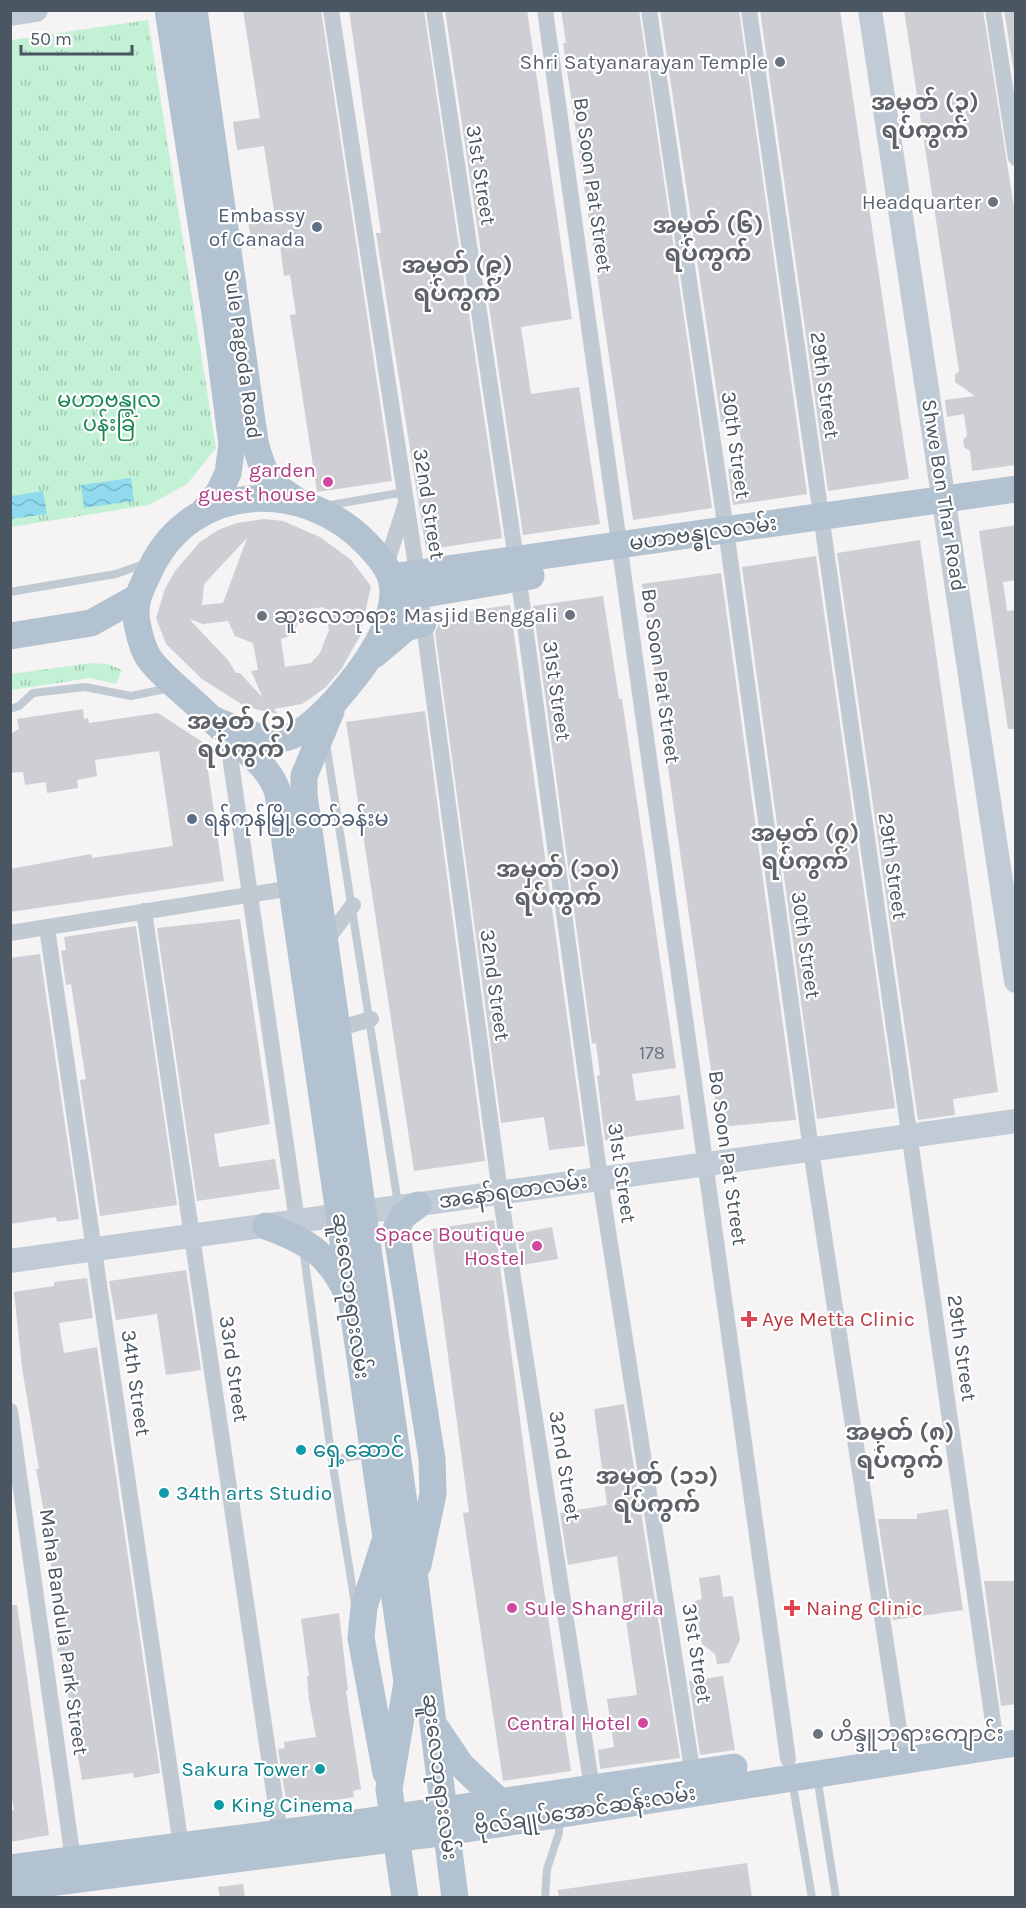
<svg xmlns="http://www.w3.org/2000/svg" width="1026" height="1908" font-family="Karla,'Noto Sans Myanmar',sans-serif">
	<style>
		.park { fill: url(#park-tufts) }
		.water { fill: url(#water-waves) }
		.building { fill: #cdcfd5; fill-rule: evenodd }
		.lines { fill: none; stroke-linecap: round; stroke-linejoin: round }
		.lane { stroke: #c1cad2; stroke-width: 8 }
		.street { stroke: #c1cad2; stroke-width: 16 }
		.secondary { stroke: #c1cbd6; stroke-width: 24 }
		.primary { stroke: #b3c2d1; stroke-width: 27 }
		.worship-dot { fill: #6b7280; stroke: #fff; stroke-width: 2 }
		.service-dot { fill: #5c6f8a; stroke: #fff; stroke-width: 2 }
		.hotel-dot { fill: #d1479c; stroke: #fff; stroke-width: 2 }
		.health-dot { fill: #e0444e; stroke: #fff; stroke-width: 2 }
		.culture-dot { fill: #0f9aa8; stroke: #fff; stroke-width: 2 }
		.labels { text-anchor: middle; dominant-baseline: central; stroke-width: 4.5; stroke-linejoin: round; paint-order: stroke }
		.number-label { font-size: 18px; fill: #6b747e }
		.worship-label { font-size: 21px; fill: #5b616d; stroke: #fff; text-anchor: end }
		.street-label { font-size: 21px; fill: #4a5661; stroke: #fff }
		.service-label { font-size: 21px; fill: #4e5e75; stroke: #fff; text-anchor: end }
		.park-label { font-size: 21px; fill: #17864f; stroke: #fff }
		.hotel-label { font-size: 21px; fill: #b23c85; stroke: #fff; text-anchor: end }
		.health-label { font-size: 21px; fill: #be3a42; stroke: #fff; text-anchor: start }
		.culture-label { font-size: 21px; fill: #0d838f; stroke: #fff; text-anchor: start }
		.quarter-label { font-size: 24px; font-weight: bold; fill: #5f6368; stroke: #fff }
	</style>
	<defs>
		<pattern id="park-tufts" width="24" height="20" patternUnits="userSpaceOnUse" patternTransform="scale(1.5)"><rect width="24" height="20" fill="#c3f1d5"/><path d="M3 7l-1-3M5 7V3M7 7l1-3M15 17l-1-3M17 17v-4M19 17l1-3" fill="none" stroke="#a0c6b0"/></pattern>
		<pattern id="water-waves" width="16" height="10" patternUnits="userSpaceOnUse" patternTransform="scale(1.5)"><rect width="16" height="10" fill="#90daee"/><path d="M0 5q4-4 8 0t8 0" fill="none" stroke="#78b4c4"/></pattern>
	</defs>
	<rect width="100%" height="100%" fill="#f5f3f3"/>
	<g class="park">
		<polygon points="148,20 216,448 187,484 149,505 11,527 11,40"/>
		<polygon points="91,663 108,664 122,670 116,684 90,678 11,690 11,674"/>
	</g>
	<g class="water">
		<polygon points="131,478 134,501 84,508 81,485"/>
		<polygon points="43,491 47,514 11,519 11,496"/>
	</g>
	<g class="building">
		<polygon points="243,10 321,10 392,481 317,492 290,315 296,314 290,275 284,276 280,245 253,249 248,221 275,217 264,146 237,150 233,122 260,118"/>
		<polygon points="349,10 424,10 502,538 426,550 376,233 381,233"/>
		<polygon points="445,10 527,10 572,319 521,327 531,394 579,387 600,524 523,535"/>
		<polygon points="561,10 639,10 712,508 633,520 563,43 566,43"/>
		<polygon points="660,10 739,10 807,494 733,505 728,469 745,466 738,420 721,422"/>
		<polygon points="760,10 840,10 909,479 828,491"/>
		<polygon points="904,10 983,10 1016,220 1016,465 972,471 970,451 964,447 963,440 967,436 964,414 947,417 945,400 975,396 955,382 955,375 959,371"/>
		<polygon points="1004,10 1016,10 1016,86"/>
		<path d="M264,519l19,2 37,16 31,23 20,26 -11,50 -18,32 -16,19 -15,11 -9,6 -28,5 4,5 -32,-7 -44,-28 -36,-35 -10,-26 9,-29 10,-18 25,-29 18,-12 19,-7zM247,538l-24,65 -21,2 2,-21zM324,607l5,23 -9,23 -9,10 -26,4 -4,-28 13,-5 8,-24zM189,619l14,5 25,-3 7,15 18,7 5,27 -7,1 12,27 -23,-25h-4l-8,-13z"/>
		<polygon points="1016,525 1016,580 1003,582 1007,611 1016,610 1016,729 1008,729 979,531"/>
		<polygon points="920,540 998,1092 953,1099 955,1115 918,1120 837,553"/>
		<polygon points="816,556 895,1108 817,1119 742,567"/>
		<polygon points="721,573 796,1120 719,1127 642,584"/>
		<polygon points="603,596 619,699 622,699 676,1068 632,1074 636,1101 680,1095 684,1129 605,1140 597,1076 600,1075 596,1043 592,1044 533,606"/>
		<polygon points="510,605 585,1146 549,1150 544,1117 501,1123 435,632 438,626 437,616"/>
		<polygon points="83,709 84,719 88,718 89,723 158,713 204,743 224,881 10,912 10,869 91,854 92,858 173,846 159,751 95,760 97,776 77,780 78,788 47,793 46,782 25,785 23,772 10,773 10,734 19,729 17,719"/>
		<polygon points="425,711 485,1161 414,1171 346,722"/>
		<polygon points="240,919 270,1124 214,1134 219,1167 275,1159 280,1189 197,1201 157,928"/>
		<polygon points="136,926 177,1205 100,1216 80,1080 86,1079 83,1062 71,984 66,985 61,951 66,950 64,937"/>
		<polygon points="40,954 79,1219 57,1222 56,1217 10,1224 10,958"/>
		<polygon points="494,1220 530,1496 571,1771 503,1781 463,1513 469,1512 431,1229"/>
		<polygon points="552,1227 558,1259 522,1265 517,1234"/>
		<polygon points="186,1270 201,1370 166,1375 157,1314 116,1320 109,1281"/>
		<polygon points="87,1278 93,1318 59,1323 64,1353 97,1347 160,1773 134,1778 133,1773 82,1780 61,1653 58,1654 55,1636 59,1636 52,1586 52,1569 43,1524 46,1523 36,1469 39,1469 22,1368 14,1292 54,1286 54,1282"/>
		<polygon points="624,1404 680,1758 600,1769 598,1750 614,1747 607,1699 637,1695 621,1586 617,1556 568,1565 560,1513 607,1505 594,1409"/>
		<polygon points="948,1509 963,1610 893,1620 878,1519 917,1519 917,1514"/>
		<polygon points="720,1575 723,1597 733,1596 740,1640 729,1663 717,1664 715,1654 702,1644 695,1601 702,1599 699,1578"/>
		<polygon points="984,1581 1016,1581 1016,1704 1001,1706"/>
		<polygon points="10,1605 17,1605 49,1835 10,1842 10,1811 14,1810 10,1787"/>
		<polygon points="339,1613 348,1690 346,1691 361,1789 353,1791 354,1797 294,1807 293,1799 286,1800 278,1749 285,1748 284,1742 316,1737 309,1700 307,1676 309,1676 301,1619"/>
		<polygon points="723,1676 735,1750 700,1755 689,1681"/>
		<polygon points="747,1863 752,1898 559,1898 558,1890"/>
		<polygon points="243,1884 245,1898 220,1898 218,1887"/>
	</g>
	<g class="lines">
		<g class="lane">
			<polyline points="325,506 405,492"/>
			<polyline points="10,592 116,574 144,564"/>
			<polyline points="10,709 19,706 33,693 85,687 131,696 170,688"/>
			<polyline points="326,743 398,1204"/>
			<polyline points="303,1248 332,1460 355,1604"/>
			<polyline points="332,1460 369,1454"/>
			<polyline points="817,1776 836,1898"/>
			<polyline points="792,1780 812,1898"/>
			<polyline points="545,1898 547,1869 559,1833 559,1819"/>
		</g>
		<g class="street">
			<polyline points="331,10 417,573 500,1193 592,1788"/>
			<polyline points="434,10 516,559 600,1179 694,1782"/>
			<polyline points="545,10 788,1759"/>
			<polyline points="649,10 726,530 811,1150 901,1742"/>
			<polyline points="749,10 994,1729"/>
			<polyline points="993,10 1016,158"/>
			<polyline points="386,565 405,506"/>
			<polyline points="227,735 297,1221"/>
			<polyline points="144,911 280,1833"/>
			<polyline points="47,928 181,1846"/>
			<polyline points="10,933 292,888"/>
			<polyline points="325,942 353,905"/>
			<polyline points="337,1029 371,1019"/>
			<polyline points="10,1411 73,1860"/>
		</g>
		<g class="secondary">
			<polyline points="870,10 1016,981"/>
			<polyline points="10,14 36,10"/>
			<polyline points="10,1261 1016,1121"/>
		</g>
		<g class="primary">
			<polyline points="168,10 215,313 232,445 228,473 219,492 203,512"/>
			<path d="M194,10l61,432c9,34 12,39 41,58"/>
			<polyline points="391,577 1016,489"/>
			<polyline points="393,596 407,597 531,576"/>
			<polyline points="10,636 91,623 136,598"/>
			<polyline points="374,655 406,628 423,623"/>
			<polyline points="331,711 304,776 304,795 415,1581 455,1898"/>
			<path d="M212,719c61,25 75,34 123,-18 24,-27 56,-67 58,-106 1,-22 -11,-35 -25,-50 -63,-67 -175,-64 -217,23 -9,19 -18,33 -14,55 2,11 7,30 14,38 14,18 33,31 49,47 12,11 23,23 36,34 18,16 35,28 42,51l129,889 -18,107 16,109"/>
			<path d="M266,1226c41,15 62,27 81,67"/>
			<polyline points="384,1544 364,1607 361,1638 386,1773"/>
			<polyline points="418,1565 433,1494 432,1459 396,1229 403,1216 418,1205"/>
			<polyline points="436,1728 461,1765 499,1801"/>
			<polyline points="10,1868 364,1822 734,1767"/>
			<polyline points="10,1888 447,1832 1016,1743"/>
		</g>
	</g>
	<g class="worship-dot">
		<circle cx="780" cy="62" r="6"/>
		<circle cx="993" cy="202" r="6"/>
		<circle cx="570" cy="615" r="6"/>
		<circle cx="262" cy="616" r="6"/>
		<circle cx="818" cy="1734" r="6"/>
	</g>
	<g class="service-dot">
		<circle cx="317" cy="227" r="6"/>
		<circle cx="192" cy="819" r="6"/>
	</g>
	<g class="hotel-dot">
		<circle cx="328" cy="482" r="6"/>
		<circle cx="537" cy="1246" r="6"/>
		<circle cx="512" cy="1608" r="6"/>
		<circle cx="643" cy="1723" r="6"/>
	</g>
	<g class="health-dot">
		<path d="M746 1310h6v6h6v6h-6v6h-6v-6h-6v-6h6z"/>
		<path d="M789 1599h6v6h6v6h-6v6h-6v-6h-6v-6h6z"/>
	</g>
	<g class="culture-dot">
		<circle cx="301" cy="1450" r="6"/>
		<circle cx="164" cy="1493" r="6"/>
		<circle cx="320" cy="1769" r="6"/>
		<circle cx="219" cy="1805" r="6"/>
	</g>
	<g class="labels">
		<g class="number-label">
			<text x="652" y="1053">178</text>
		</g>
		<g class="worship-label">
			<text x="768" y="62">Shri Satyanarayan Temple</text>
			<text x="981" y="202">Headquarter</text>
			<text x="558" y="615">Masjid Benggali</text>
			<text x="274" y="616" text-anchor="start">ဆူးလေဘုရား</text>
			<text x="830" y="1734" text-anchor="start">ဟိန္ဒူဘုရားကျောင်း</text>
		</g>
		<g class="street-label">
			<text transform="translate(481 175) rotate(81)">31st Street</text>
			<text transform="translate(593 185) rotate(82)">Bo Soon Pat Street</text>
			<text transform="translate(243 354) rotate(82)">Sule Pagoda Road</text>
			<text transform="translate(825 385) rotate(82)">29th Street</text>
			<text transform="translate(736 445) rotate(82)">30th Street</text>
			<text transform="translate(944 495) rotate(81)">Shwe Bon Thar Road</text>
			<text transform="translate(429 504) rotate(81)">32nd Street</text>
			<text transform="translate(703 533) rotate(-8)">မဟာဗန္ဓုလလမ်း</text>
			<text transform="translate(661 676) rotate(82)">Bo Soon Pat Street</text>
			<text transform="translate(557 691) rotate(82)">31st Street</text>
			<text transform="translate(893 866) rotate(82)">29th Street</text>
			<text transform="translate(806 945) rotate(82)">30th Street</text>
			<text transform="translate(495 985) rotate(82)">32nd Street</text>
			<text transform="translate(728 1158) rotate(82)">Bo Soon Pat Street</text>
			<text transform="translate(622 1173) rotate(82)">31st Street</text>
			<text transform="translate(513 1191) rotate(-8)">အနော်ရထာလမ်း</text>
			<text transform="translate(351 1296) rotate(82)">ဆူးလေဘုရားလမ်း</text>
			<text transform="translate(962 1348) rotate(82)">29th Street</text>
			<text transform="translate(234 1369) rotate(82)">33rd Street</text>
			<text transform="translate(136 1383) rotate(82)">34th Street</text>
			<text transform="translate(565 1466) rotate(81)">32nd Street</text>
			<text transform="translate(64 1632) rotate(82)">Maha Bandula Park Street</text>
			<text transform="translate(697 1653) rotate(81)">31st Street</text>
			<text transform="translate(440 1777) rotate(83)">ဆူးလေဘုရားလမ်း</text>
			<text transform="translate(585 1810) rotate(-9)">ဗိုလ်ချုပ်အောင်ဆန်းလမ်း</text>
		</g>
		<g class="service-label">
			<text x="305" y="215">Embassy<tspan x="305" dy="24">of Canada</tspan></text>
			<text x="204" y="819" text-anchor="start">ရန်ကုန်မြို့တော်ခန်းမ</text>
		</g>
		<g class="park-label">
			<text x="109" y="400">မဟာဗန္ဓုလ<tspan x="109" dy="24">ပန်းခြံ</tspan></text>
		</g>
		<g class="hotel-label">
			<text x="316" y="470">garden<tspan x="316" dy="24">guest house</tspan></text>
			<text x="525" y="1234">Space Boutique<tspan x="525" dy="24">Hostel</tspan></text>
			<text x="524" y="1608" text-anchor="start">Sule Shangrila</text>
			<text x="631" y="1723">Central Hotel</text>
		</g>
		<g class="health-label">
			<text x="762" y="1319">Aye Metta Clinic</text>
			<text x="806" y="1608">Naing Clinic</text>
		</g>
		<g class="culture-label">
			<text x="313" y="1450">ရှေ့ဆောင်</text>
			<text x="176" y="1493">34th arts Studio</text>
			<text x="308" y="1769" text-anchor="end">Sakura Tower</text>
			<text x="231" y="1805">King Cinema</text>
		</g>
		<g class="quarter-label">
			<text x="925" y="102">အမှတ် (၃)<tspan x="925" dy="28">ရပ်ကွက်</tspan></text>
			<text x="708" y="225">အမှတ် (၆)<tspan x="708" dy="28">ရပ်ကွက်</tspan></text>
			<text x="457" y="265">အမှတ် (၉)<tspan x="457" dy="28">ရပ်ကွက်</tspan></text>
			<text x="241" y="721">အမှတ် (၁)<tspan x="241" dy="28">ရပ်ကွက်</tspan></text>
			<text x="805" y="833">အမှတ် (၇)<tspan x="805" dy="28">ရပ်ကွက်</tspan></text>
			<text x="558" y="869">အမှတ် (၁၀)<tspan x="558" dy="28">ရပ်ကွက်</tspan></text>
			<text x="900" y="1432">အမှတ် (၈)<tspan x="900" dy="28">ရပ်ကွက်</tspan></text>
			<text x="657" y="1476">အမှတ် (၁၁)<tspan x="657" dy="28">ရပ်ကွက်</tspan></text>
		</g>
	</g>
	<rect width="1026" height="1908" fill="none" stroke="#4a5661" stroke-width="24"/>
	<path d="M21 45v9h111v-9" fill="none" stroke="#4a5661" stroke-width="3"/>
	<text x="30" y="45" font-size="18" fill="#4a5661" stroke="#ffffff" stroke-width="4.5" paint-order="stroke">50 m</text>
</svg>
